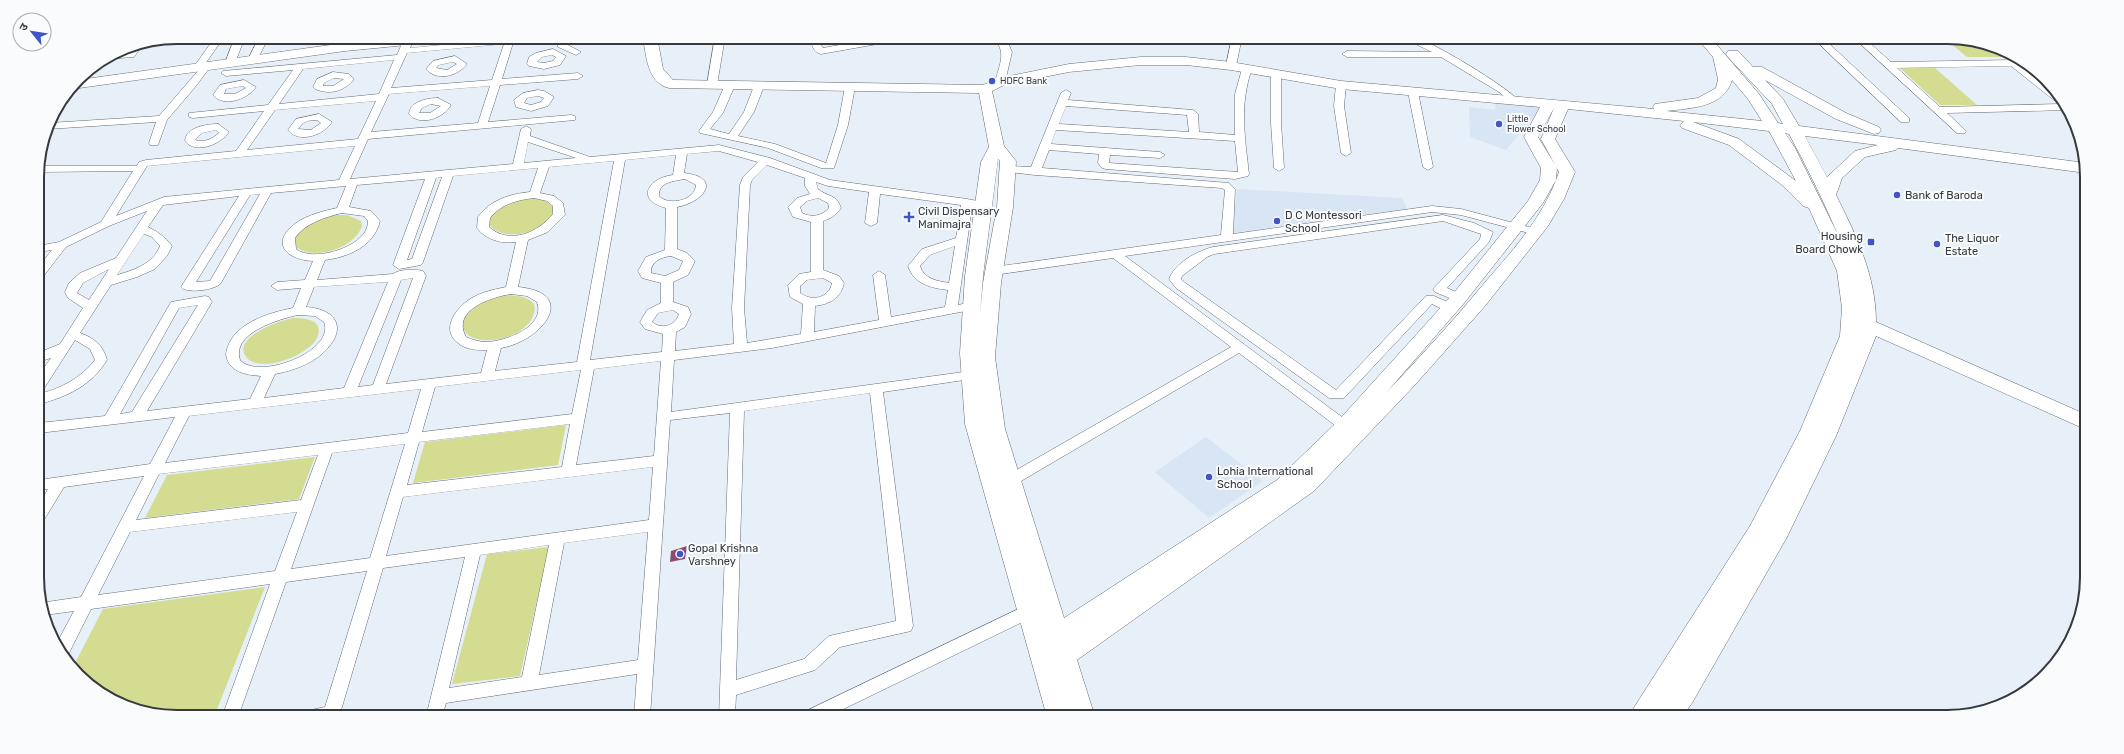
<svg xmlns="http://www.w3.org/2000/svg" width="2124" height="754" font-family="Rubik,'Noto Sans Devanagari',sans-serif">
	<style>
		.built { fill: #d8e5f5 }
		.green { fill: #d4dc92 }
		.building { fill: #8f4a71 }
		.lines { fill: none; stroke-linecap: round; stroke-linejoin: round }
		.street-casing { stroke: #656c75; stroke-width: 1 }
		.secondary-casing { stroke: #656c75; stroke-width: 1 }
		.street { fill: #fff; fill-rule: evenodd }
		.secondary { fill: #fff; fill-rule: evenodd }
		.poi-dot { fill: #4055c8; stroke: #f9fbfd; stroke-width: 1.5 }
		.labels { text-anchor: middle; dominant-baseline: central; stroke-width: 4; stroke-linejoin: round; paint-order: stroke }
		.far-poi-label { font-size: 9px; fill: #36393d; stroke: #f9fbfd; text-anchor: start }
		.poi-label { font-size: 11px; fill: #36393d; stroke: #f9fbfd; text-anchor: start }
		.rim { fill: none; stroke: #36393d; stroke-width: 2 }
	</style>
	<rect width="100%" height="100%" fill="#e7eff8"/>
	<g class="built">
		<polygon points="1496,102 1542,107 1506,150 1470,137 1469,107 1495,110"/>
		<polygon points="1237,189 1402,198 1407,209 1232,233"/>
		<polygon points="1206,437 1263,481 1209,518 1155,472"/>
	</g>
	<g class="green">
		<polygon points="1943,37 1992,44 2011,57 1967,57"/>
		<polygon points="1900,68 1935,68 1977,105 1940,105"/>
		<path d="M532,198c9,1 15,2 21,9 1,9 -4,14 -12,19 -38,23 -78,-7 -31,-24 7,-3 15,-3 22,-4z"/>
		<path d="M336,215h11l14,6 1,5c-7,22 -49,36 -67,20 -3,-20 26,-28 41,-31z"/>
		<path d="M509,295c10,1 30,3 25,18 -6,23 -47,35 -66,22 -3,-2 -5,-6 -5,-10 0,-21 30,-28 46,-30z"/>
		<path d="M293,318c10,0 30,1 25,17 -5,19 -56,39 -71,23 -18,-20 34,-38 46,-40z"/>
		<polygon points="566,425 558,465 413,483 425,442"/>
		<polygon points="315,457 299,499 145,518 167,475"/>
		<polygon points="549,547 520,676 452,684 487,554"/>
		<polygon points="265,587 214,717 177,717 132,710 72,669 103,609"/>
	</g>
	<polygon class="building" points="687,546 685,559 670,562 671,551"/>
	<g class="lines">
		<defs>
			<g id="street">
				<polygon points="196,37 224,37 205,64 210,67 196,86 167,120 158,145 150,145 149,143 156,122 48,129 49,123 159,116 198,71 193,68 213,40 188,44 183,41"/>
				<polygon points="235,37 245,37 235,63 233,65 227,65 225,63"/>
				<polygon points="259,37 269,37 256,62 250,62 248,60"/>
				<path d="M524,37h42v7l15,8 -5,3 -18,-8 -2,-9 -43,5 -11,36 76,-6 5,3 -5,3 -78,6 -12,37 83,-7 4,1v4l-207,19 -18,40 163,-15 8,-35 5,-3 5,3 -1,7 60,21 129,-12 51,13 60,22 137,19 21,4 2,2 -6,3 -12,-1 -14,98 14,-3 6,4 -2,3 -204,39 -98,12 -3,52 300,-41 5,1 1,3 -1,3 -5,1 -88,13 30,234 -2,5 -71,16 -25,23 -79,25 -1,22h-16l11,-304 -60,7 -20,297h-16l3,-43 -191,29 -4,14h-16l39,-160 -82,11 -44,149h-39l2,-5 23,-5 42,-136 -81,11 -48,135h-16l48,-133 -179,25 -23,46 -3,1 -7,-15 16,-30 -29,4 -5,-12 41,-6 63,-121 -80,11 -20,33 -5,2v-18l9,-15 -9,1v-10l111,-16 25,-47 -136,16v-10l66,-7 66,-114 34,-6 4,1 3,5 -65,109 103,-12 11,-23c-15,-1 -33,-4 -35,-22 4,-30 42,-41 67,-46l8,-20 -24,2 -6,-4 6,-4 28,-2 8,-19c-26,-1 -44,-18 -17,-38 12,-8 27,-12 41,-15l9,-22 -75,7 -50,90c-5,7 -35,11 -40,4l58,-91 -76,9 -15,22c10,5 17,10 24,19l-5,10 -12,13 -18,8 -26,8 -31,48c14,5 23,12 27,27 -15,25 -40,37 -68,44v-10c21,-5 42,-16 56,-34l-5,-11 -15,-9 -32,50 -4,1 -1,-15 13,-18 -13,4v-9l22,-9 23,-36 -15,-10 -3,-6 4,-9 11,-10 36,-15 31,-47 -38,15 -43,21 -24,31 -4,1v-12l14,-17 -14,2v-6l21,-4 42,-20 32,-51 -96,1 1,-6h99l2,-4 7,-2 90,-9 28,-40 -71,7 -4,-1v-4l79,-8 25,-35 -67,6 -5,-3 2,-2 174,-16 6,-14 5,-3 5,3 -3,7zM504,44l-12,36 -101,8 16,-35zM394,60l-15,34 -100,10 24,-35zM490,86l-12,37 -107,9 18,-38zM376,101l-18,38 -111,11 28,-40zM528,142l48,16 -52,5zM355,146l-16,34 -175,17 -48,19 31,-50zM719,151l39,11 -15,15 -3,8 -8,123 2,36 -59,7 1,-19 9,-5 6,-13 -3,-7 -15,-5v-20l15,-7 7,-14 -8,-8 -10,-4v-42c28,-5 45,-30 7,-34l3,-19zM676,155l-3,20c-25,3 -38,25 -7,33l-1,42 -19,7 -8,14 4,7 19,5v20l-14,7 -7,12 5,7 18,5 -1,18 -72,8 35,-200zM614,161l-37,201 -82,9 6,-23c41,-7 79,-55 17,-61l10,-47 20,-8 17,-17 -2,-12 -9,-7 -14,-3 9,-26zM767,165l38,13v8l5,8 -13,4 -9,9 5,10 18,5v50l-12,2 -11,11 2,12 13,7 -2,30 -54,9 -3,-35 6,-123 2,-5zM538,168l-8,24c-20,2 -40,8 -52,25l-1,11c9,12 25,16 39,14l-10,45c-14,3 -29,6 -40,15 -13,10 -24,29 -8,41 8,7 19,7 29,7l-6,23 -95,11 40,-108 -3,-5c-8,-2 -23,-2 -30,3l-76,6 8,-20c24,-3 49,-14 55,-39l-9,-10 -22,-4 8,-22 68,-6 -32,86 6,4 22,-4 2,-3 30,-86zM442,177l-30,82 -5,1 29,-82zM685,179l11,6c-1,16 -28,21 -37,11 -1,-14 15,-15 26,-17zM816,182l12,4 41,6 -4,31 6,3 6,-3 3,-29 81,11 -5,33 -34,11 -14,17c6,18 23,22 40,24l-3,17 -54,10 -6,-42 -6,-4 -6,4 6,45 -65,12 1,-26c15,-2 26,-8 29,-23l-5,-7 -16,-6v-49c7,-2 13,-6 18,-13 -4,-14 -14,-11 -23,-19zM260,194l-50,87 -14,1 54,-87zM534,198l13,3 6,5v8c-15,19 -44,31 -64,13l1,-9c11,-14 27,-18 44,-20zM818,198l10,5 1,5c-7,8 -17,10 -27,5l-2,-6 7,-6zM342,213l22,3 4,5c0,3 -1,7 -2,9 -9,19 -54,32 -70,19l-1,-11c10,-15 31,-21 47,-25zM144,234l8,3 8,9c-7,18 -26,24 -43,29zM955,246l-6,37c-12,-2 -25,-4 -29,-17l10,-11zM671,256l12,5 -4,9 -14,6 -14,-3c-1,-11 10,-16 20,-17zM109,269l-20,31 -12,-7 6,-10zM413,278l-40,107 -15,2 43,-107zM823,278l9,5c-3,15 -20,19 -32,10v-7l7,-6zM388,282l-44,106 -80,10 11,-24c16,-3 35,-9 48,-21 25,-23 15,-44 -17,-46l8,-20zM511,294l16,2 10,6c9,25 -31,39 -50,40 -7,0 -14,-2 -21,-5 -15,-27 25,-40 45,-43zM198,305l-66,107 -12,2 59,-106zM673,310l6,4c-4,12 -17,16 -27,8l6,-9zM298,315l17,1 9,6c12,29 -65,59 -84,38 -9,-27 39,-41 58,-45zM661,361l-7,95 -78,9 18,-96zM581,370l-9,44 -150,18 13,-45zM421,389l-13,44 -243,30 24,-47zM870,393l26,228 -67,15 -25,23 -68,21 8,-269zM570,424l-8,43 -155,18 12,-43zM405,444l-35,114 -79,11 41,-116zM318,455l-17,45 -165,20 23,-46zM653,467l-4,53 -263,36 17,-59zM297,512l-22,59 -177,24 32,-63zM648,532l-10,128 -99,15 25,-132zM549,545l-27,132 -73,11 31,-133z"/>
				<polygon points="715,37 725,37 717,85 712,88 707,85"/>
				<path d="M811,37h10v8l2,3 60,-11h74l-5,3 -69,3 -62,11c-8,-2 -10,-10 -10,-17z"/>
				<path d="M993,37l13,1 6,14 -7,30 -5,3 -5,-3c5,-19 12,-30 -2,-45z"/>
				<polygon points="1232,37 1242,37 1236,66 1231,69 1226,66"/>
				<path d="M1401,37c4,0 9,-1 13,0 16,3 95,51 105,64l-5,3 -15,-12 -58,-35h-94l-5,-3 5,-3 85,1z"/>
				<polygon points="1812,37 1822,37 1909,118 1909,122 1901,122"/>
				<path d="M1853,37h10l28,25 124,-2 43,34 11,16 -122,3 19,18 -1,2h-8zM2011,66l48,38 -119,3 -43,-39z"/>
				<polygon points="143,44 134,57 106,59 114,54 128,52 134,46"/>
				<path d="M553,49l13,7 -6,9 -16,4 -15,-3 -2,-2 2,-7 7,-4zM552,55l4,2 -3,4 -9,2 -7,-1 5,-5z"/>
				<path d="M455,56l12,8c-9,12 -30,18 -41,5l7,-8zM453,62l4,2 -10,6 -11,-2 3,-3z"/>
				<path d="M1247,66l5,3c-13,35 -7,69 -3,105l-1,2 -13,3 -129,-10 -4,-1 -4,-5 1,-9 -50,-4 -7,18 187,15 6,6 -2,45 199,-28 29,3 79,21 2,2 -6,3 -75,-20 -29,-3 -307,44 225,167 2,3 -2,3h-10l-101,-76 -223,131 -5,1 -5,-1 -2,-4 2,-4 225,-129 -118,-89 -119,17 -6,-4 6,-4 227,-32 4,-45 -3,-2 -187,-13 -26,-3 -5,-3 5,-3 22,1 30,-74 5,-3 5,3 -3,7 125,10 5,4 1,18 36,3v-41l7,-25zM1066,106l121,9 2,17 -130,-8zM1056,130l179,11 3,31 -129,-9 1,-8 50,3 5,-3 -5,-3 -109,-8z"/>
				<polygon points="1276,71 1281,74 1281,123 1284,168 1279,171 1274,168 1271,123 1271,74"/>
				<path d="M333,72l16,2 5,5c-10,13 -25,16 -39,10l-2,-2 4,-8zM334,78l10,1 -11,7h-10l1,-3z"/>
				<path d="M244,80l12,7c-8,12 -32,21 -43,8l7,-10zM243,86l3,2 -11,6h-11l2,-5z"/>
				<polygon points="730,82 735,85 723,113 710,129 729,134 744,112 754,86 759,83 762,84 764,86 754,112 738,136 775,144 826,163 838,125 845,87 850,84 853,85 855,87 848,125 834,168 821,168 768,148 700,133 699,131 713,112 725,85"/>
				<polygon points="1341,82 1346,85 1344,106 1351,153 1346,156 1341,153 1334,106 1336,85"/>
				<polygon points="1413,89 1418,92 1433,167 1428,170 1423,167 1408,92"/>
				<path d="M538,90l6,1 10,6 -6,9 -17,5 -15,-4 -2,-7 9,-7zM538,96l6,2 -3,4 -10,3 -7,-2 3,-5z"/>
				<path d="M438,98l13,7c-7,13 -31,22 -42,9 1,-13 19,-16 29,-16zM431,104l10,2 -11,7h-11l3,-5z"/>
				<path d="M319,114l13,8c-8,13 -33,22 -44,8l8,-11zM311,120h6l4,3 -10,7 -13,-1 5,-6z"/>
				<path d="M218,124l11,8c-8,12 -33,23 -44,9 1,-14 22,-17 33,-17zM216,130l3,3c-7,6 -15,10 -24,7l7,-7z"/>
				<polygon points="2086,159 2086,166 2081,165 2080,163"/>
				<path d="M1443,215l31,8 19,9 -4,10 -42,46 16,7 2,3 -6,4 -24,-10 -2,-3 47,-50 1,-5 -38,-13 -229,33 -7,3 -25,19 -1,3 3,3 152,108 90,-94h8l20,9 2,3 -2,3h-8l-14,-7 -88,94h-15l-153,-110 -7,-9c6,-16 28,-28 44,-32z"/>
				<polygon points="1035,601 1041,603 1043,608 1041,613 827,717 802,717 804,712"/>
			</g>
			<g id="secondary">
				<polygon points="407,37 455,37 448,41 345,51 72,89 78,80 345,43"/>
				<path d="M643,37h14l6,32 10,11 310,5 17,-7 69,-14 72,-7h45l45,5 110,19 313,28 -1,-2 2,-3 43,-6 18,-10 2,-9 -5,-22 -17,-20h14l49,57 19,29 5,1 -11,-20 -44,-47 -2,-3 2,-3h10l15,16h9l84,46 33,14 2,3 -2,3 -5,1 -38,-15 -71,-39 18,19 16,27 287,37v10l-188,-25 -2,2 -31,7 -23,21 -6,17c20,40 40,81 40,127l211,93v15l-211,-94 -40,100 -49,101 -95,166 -10,14h-26l2,-6 -4,6h-26l122,-191 50,-95 40,-95 2,-28 -5,-37 -28,-63 -6,-2 -21,-21 -53,-40 -47,-17 -2,-3 4,-4 -116,-12 -13,30 20,33 -11,27 -16,27 -63,80 -71,80 -100,105 -237,169 18,57h-48l-82,-293 -5,-71 5,-77 16,-114 8,-15 -10,-54 -310,-5c-22,-5 -23,-33 -26,-51zM1141,65h45l45,5 110,19 199,18 -16,30 17,31 -1,12 -12,21 -75,93 -115,127 -61,59 -213,138 -59,-189 -10,-72 6,-74 12,-76 3,-46 -12,-15 -12,-55 12,-6 65,-13zM1732,80l16,19 14,22 -96,-10c25,-3 58,-3 66,-31zM1554,108l-13,31 18,33c-14,42 -43,75 -72,108 -32,39 -66,76 -101,113l79,-91 78,-99 13,-23 1,-12 -19,-31zM1693,122l76,9 27,50 -57,-42zM1785,133l4,1c18,33 35,68 50,103l-44,-89zM1805,136l73,9 -23,6 -28,26zM998,159l2,2 -3,46 -14,76 -3,32 3,-39z"/>
			</g>
		</defs>
		<use href="#street" class="street-casing"/>
		<use href="#secondary" class="secondary-casing"/>
		<use href="#street" class="street"/>
		<use href="#secondary" class="secondary"/>
	</g>
	<g class="poi-dot">
		<circle cx="992" cy="81" r="4"/>
		<circle cx="1499" cy="124" r="4"/>
		<circle cx="1897" cy="195" r="4"/>
		<path d="M907 211h4v4h4v4h-4v4h-4v-4h-4v-4h4z"/>
		<circle cx="1277" cy="221" r="4"/>
		<rect x="1867" y="238" width="8" height="8" rx="2"/>
		<circle cx="1937" cy="244" r="4"/>
		<circle cx="1209" cy="477" r="4"/>
		<circle cx="680" cy="554" r="4"/>
	</g>
	<g class="labels">
		<g class="far-poi-label">
			<text x="1000" y="81">HDFC Bank</text>
			<text x="1507" y="119">Little<tspan x="1507" dy="10">Flower School</tspan></text>
		</g>
		<g class="poi-label">
			<text x="1905" y="195">Bank of Baroda</text>
			<text x="918" y="211">Civil Dispensary<tspan x="918" dy="13">Manimajra</tspan></text>
			<text x="1285" y="215">D C Montessori<tspan x="1285" dy="13">School</tspan></text>
			<text x="1863" y="236" text-anchor="end">Housing<tspan x="1863" dy="13">Board Chowk</tspan></text>
			<text x="1945" y="238">The Liquor<tspan x="1945" dy="13">Estate</tspan></text>
			<text x="1217" y="471">Lohia International<tspan x="1217" dy="13">School</tspan></text>
			<text x="688" y="548">Gopal Krishna<tspan x="688" dy="13">Varshney</tspan></text>
		</g>
	</g>
	<path d="M0 0H2124V754H0ZM177 44H1947A133 133 0 0 1 2080 177V577A133 133 0 0 1 1947 710H177A133 133 0 0 1 44 577V177A133 133 0 0 1 177 44Z" fill="#f9fbfd" fill-rule="evenodd"/>
	<path class="rim" d="M177 44H1947A133 133 0 0 1 2080 177V577A133 133 0 0 1 1947 710H177A133 133 0 0 1 44 577V177A133 133 0 0 1 177 44Z"/>
	<g transform="translate(32 32) rotate(300)"><circle r="19" fill="#f9fbfd" stroke="#abadb0"/>
	<path d="M0-3L7 15L0 10L-7 15Z" fill="#4055c8"/>
	<text y="-6" font-size="11" font-weight="bold" text-anchor="middle" fill="#36393d">उ</text>
	</g>
</svg>
